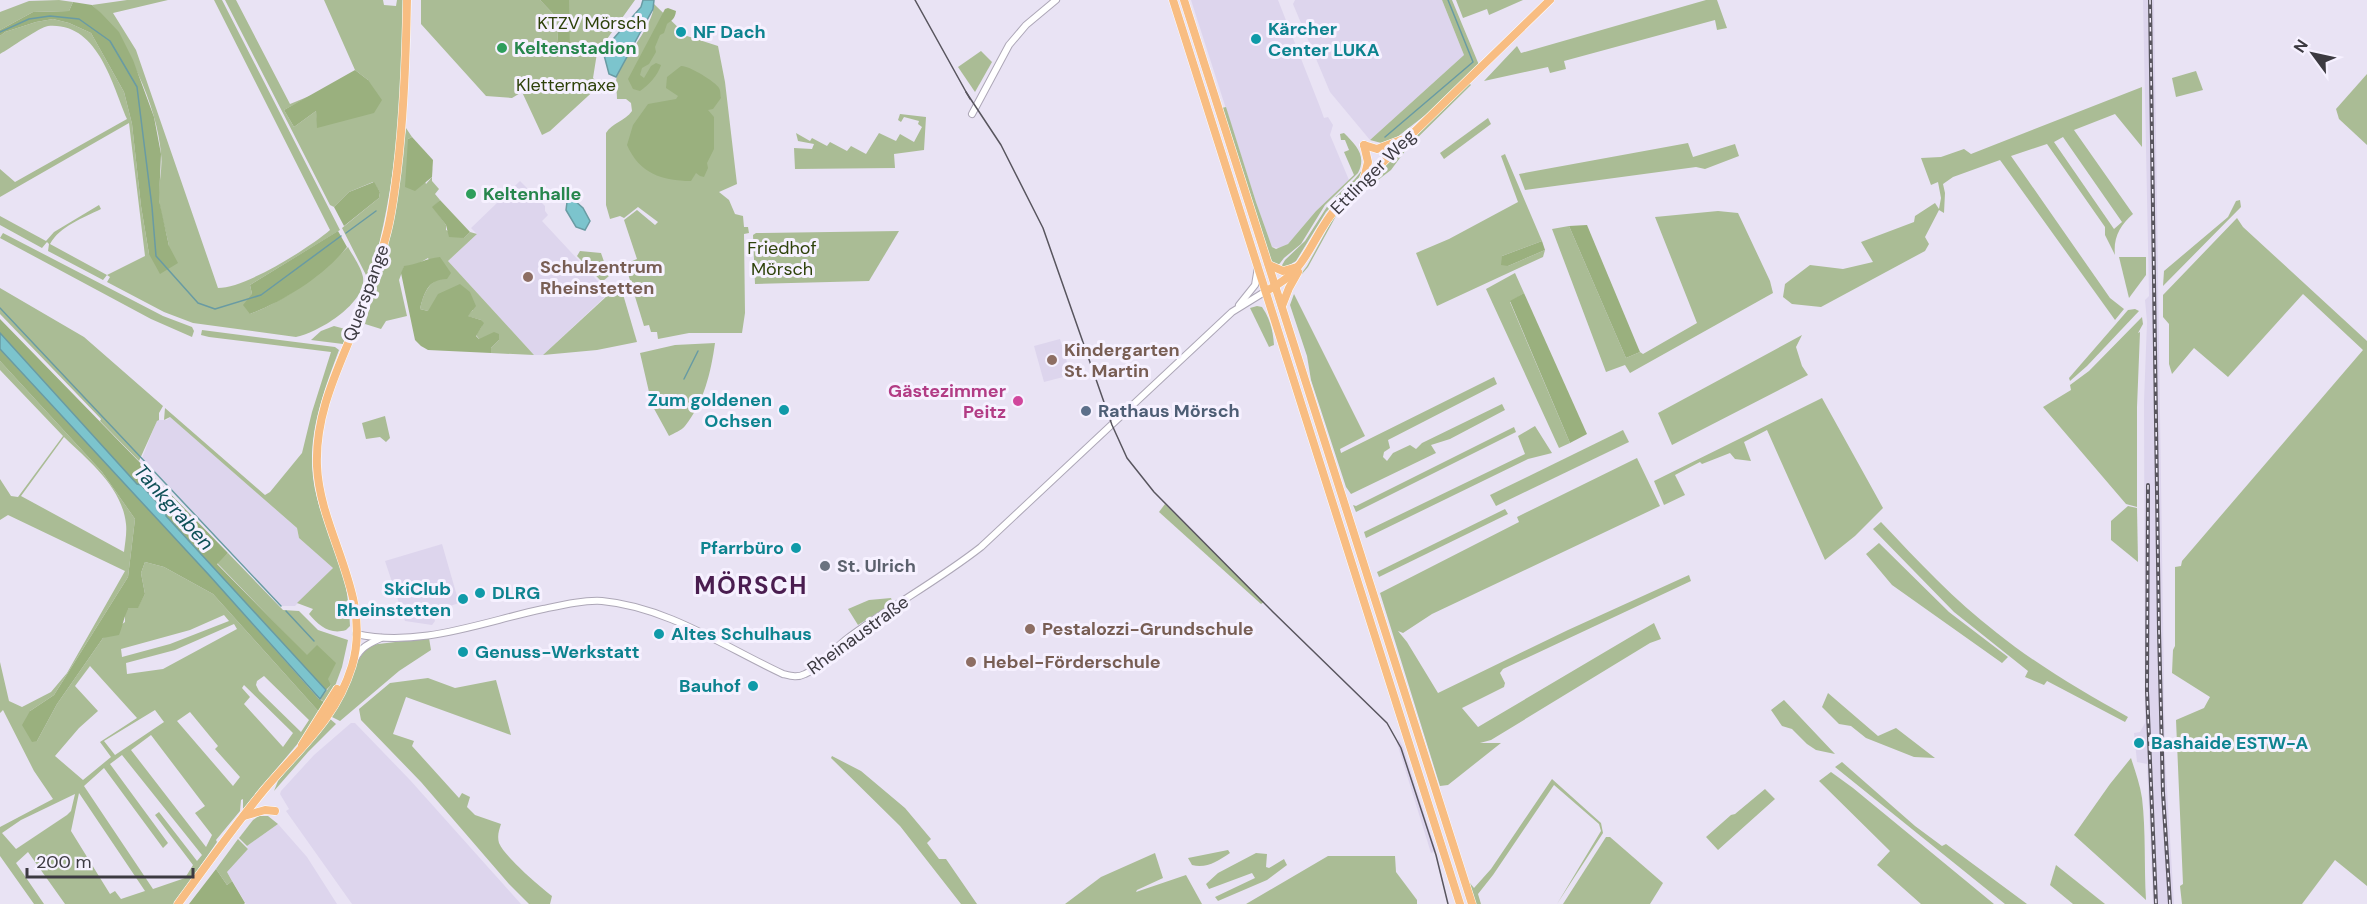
<svg xmlns="http://www.w3.org/2000/svg" width="2367" height="904" font-family="'DM Sans',sans-serif">
	<style>
		.built { fill: #ddd5ed }
		.green { fill: #aabc95; fill-rule: evenodd }
		.forest { fill: #9ab07e }
		.water { fill: #7cc4cd; stroke: #699ba3; stroke-width: 1.5 }
		.lines { fill: none; stroke-linecap: round; stroke-linejoin: round }
		.stream { stroke: #699ba3; stroke-width: 1.5 }
		.minor-casing { stroke: #ada7b7; stroke-width: 8 }
		.major-casing { stroke: #fff; stroke-width: 9 }
		.minor { stroke: #fff; stroke-width: 6 }
		.major { stroke: #f8bd82; stroke-width: 8 }
		.tram { stroke: #58555e; stroke-width: 1.5 }
		.rail-casing { stroke: #58555e; stroke-width: 4 }
		.rail { stroke: #f6f1ff; stroke-width: 1.5; stroke-dasharray: 4.5; stroke-linecap: butt }
		.culture-dot { fill: #0f9aa8; stroke: #f6f1ff; stroke-width: 2 }
		.leisure-dot { fill: #2e9e5b; stroke: #f6f1ff; stroke-width: 2 }
		.education-dot { fill: #8d6e63; stroke: #f6f1ff; stroke-width: 2 }
		.hotel-dot { fill: #d1479c; stroke: #f6f1ff; stroke-width: 2 }
		.service-dot { fill: #5c6f8a; stroke: #f6f1ff; stroke-width: 2 }
		.worship-dot { fill: #6b7280; stroke: #f6f1ff; stroke-width: 2 }
		.labels { text-anchor: middle; dominant-baseline: central; stroke-width: 6; stroke-linejoin: round; paint-order: stroke }
		.park-label { font-size: 18px; fill: #2e420a; stroke: #f6f1ff }
		.culture-label { font-size: 18px; font-weight: bold; fill: #0d838f; stroke: #f6f1ff; text-anchor: start }
		.leisure-label { font-size: 18px; font-weight: bold; fill: #27864d; stroke: #f6f1ff; text-anchor: start }
		.street-label { font-size: 18px; fill: #3c3a41; stroke: #f6f1ff }
		.education-label { font-size: 18px; font-weight: bold; fill: #785e54; stroke: #f6f1ff; text-anchor: start }
		.hotel-label { font-size: 18px; font-weight: bold; fill: #b23c85; stroke: #f6f1ff; text-anchor: end }
		.service-label { font-size: 18px; font-weight: bold; fill: #4e5e75; stroke: #f6f1ff; text-anchor: start }
		.worship-label { font-size: 18px; font-weight: bold; fill: #5b616d; stroke: #f6f1ff; text-anchor: start }
		.water-label { font-size: 20px; font-style: italic; fill: #0f5057; stroke: #f6f1ff }
		.district-label { font-size: 24px; font-weight: bold; letter-spacing: 1.5px; fill: #4a1d50; stroke: #f6f1ff }
	</style>
	<rect width="100%" height="100%" fill="#e9e3f4"/>
	<g class="built">
		<polygon points="1191,0 1278,0 1320,107 1324,118 1328,117 1333,125 1330,135 1349,180 1316,211 1288,244 1280,248 1272,247 1256,202"/>
		<polygon points="1295,0 1442,0 1464,55 1370,140 1330,92 1293,4"/>
		<polygon points="2143,0 2154,0 2165,756 2174,904 2153,904 2147,764 2137,762 2134,733 2140,732 2145,723 2144,401 2147,322 2145,300 2149,296"/>
		<polygon points="520,181 545,206 545,211 548,215 542,221 609,293 543,355 534,355 448,261 477,234 471,228"/>
		<polygon points="1060,339 1071,375 1044,382 1034,346"/>
		<polygon points="170,417 297,528 299,538 333,568 295,606 282,606 142,458 157,420 167,420"/>
		<polygon points="442,544 459,603 432,612 435,621 432,625 405,621 385,561"/>
		<polygon points="351,723 355,723 410,780 521,904 352,904 286,811 289,809 280,794 281,791 314,755"/>
		<polygon points="1399,739 1403,747 1436,851 1431,853 1397,743"/>
		<polygon points="278,824 307,857 337,904 246,904 227,872 248,849 247,846"/>
	</g>
	<g class="green">
		<polygon points="59,0 73,2 69,11 33,12 0,30 0,12 29,1"/>
		<path d="M127,0h41l-55,13 23,37 82,238c28,0 91,-40 112,-58l-116,-230h8l118,230 -90,55 2,9 -2,20c37,-14 70,-40 98,-67 5,9 13,20 15,30 4,26 -45,56 -67,60l-103,-14 -29,-11 -57,-30 3,-5 -3,-2 -4,5 -55,-29 1,-7 -2,-2 -5,6 -42,-23v-9l46,25 8,-9 45,-27 2,4c-18,9 -41,17 -51,35l57,31 38,-19 -16,-133 -129,74v-28l15,13 112,-63c-15,-35 -29,-97 -79,-93 -8,1 -39,23 -48,28v-18l5,-4 31,-10 17,-3 16,4 22,10 33,59 8,32 9,82 8,48 20,-8c-3,-15 -8,-31 -10,-46 -1,-15 4,-31 2,-46 -3,-46 -35,-118 -69,-149z"/>
		<path d="M225,0h11l54,104 22,-9 -28,15 10,17 22,-16 2,16 50,-47 -13,-10 -31,-70h59l1,5 12,1 1,-6h8c-3,97 -8,194 -38,287l-1,-12 -24,-47 37,-30 1,-6 -7,-10 -24,10 -15,15 -4,-2z"/>
		<polygon points="421,0 540,0 559,20 557,44 569,55 569,0 635,0 597,53 593,78 600,85 550,131 542,135 522,92 512,98 486,96 421,24"/>
		<polygon points="1442,0 1452,0 1479,65 1442,102 1392,141 1385,144 1370,140 1464,55"/>
		<polygon points="1456,0 1523,0 1489,15 1487,9 1463,18"/>
		<polygon points="1706,0 1717,0 1727,28 1717,30 1715,20 1564,61 1566,69 1550,73 1548,67 1484,81 1517,46 1521,53"/>
		<path d="M654,4l33,32 31,10 7,36 12,102 -18,8 10,8 6,14 8,2 1,11h4l1,6 -5,1 1,79 -3,20h-53l-31,6 -1,-7h-6l-2,-7 -5,1 -19,-62 12,-5 -13,-39 13,-10 18,15 3,-3 -20,-15 -14,11 -4,-2 -10,3 -4,-14v-72c6,-10 19,-12 26,-22l-1,-8 -5,-4h-9c0,-8 -2,-17 0,-24 9,-21 36,-48 37,-71z"/>
		<polygon points="981,51 992,62 975,92 958,67"/>
		<polygon points="2196,71 2203,90 2176,97 2172,78"/>
		<polygon points="2367,74 2367,145 2339,119 2336,109"/>
		<polygon points="1469,83 1471,85 1408,147 1391,170 1348,203 1336,216 1308,267 1295,282 1307,266 1335,215"/>
		<path d="M2142,87v60l-27,-33 -41,16 59,84c-13,11 -20,24 -18,41l-10,-20v-8l-58,-83 -36,12 99,142 14,11 -9,11 -115,-160 -47,17 -10,7 2,9 -1,20 -5,-3 -14,27 4,7 -4,7 -104,56 -29,-3 -9,-7 2,-13 25,-19 33,4 30,-7 -12,-20 53,-20 1,-6 20,-13 4,6 2,-11 -3,-16 -7,3 -10,-27 20,-1 23,-8 7,5zM2063,137l59,85 -8,7 -60,-87z"/>
		<path d="M1226,107l30,95 16,45 4,2 12,-5 28,-33 38,-36 -10,-23 5,-2 -4,-10h-4l-1,-6 4,-1c12,12 23,23 14,40l-33,32 -24,39 -17,14 -7,9 -6,-6 -49,-153z"/>
		<polygon points="900,114 926,117 924,150 894,154 895,168 795,169 794,148 812,149 814,144 798,141 796,133 810,141 812,138 827,146 830,142 847,151 851,146 866,154 879,133 896,141 900,134 914,142 922,127 918,124 919,121 904,117 901,122 898,120"/>
		<polygon points="1488,118 1491,124 1444,159 1440,153"/>
		<path d="M406,128l6,9 -4,2 18,45 6,-7v4l7,8 -4,5 5,6 -7,7 13,18v5l18,8 6,-6 7,2 -29,27 86,94 -43,-2v-5l8,-8 -20,-1 -3,-4 6,-9 -1,-6 -14,-4 6,-6 -45,1 -8,-2c3,-13 6,-23 18,-30l-10,-21 -12,7 -12,2 -5,13 8,36 -21,5 -5,8 -16,-5 25,-88z"/>
		<polygon points="1688,143 1693,157 1735,144 1739,156 1705,169 1696,167 1525,190 1519,174"/>
		<polygon points="1505,154 1542,241 1502,256 1508,266 1545,250 1543,257 1437,306 1416,253 1449,239 1518,202 1501,156"/>
		<polygon points="1363,169 1358,179 1326,212 1296,261 1286,267 1281,267 1285,260 1305,241 1330,202 1354,180"/>
		<polygon points="2240,200 2241,207 2163,286 2164,271 2228,217 2236,201"/>
		<polygon points="1718,211 1738,213 1770,281 1773,293 1630,373 1625,365 1606,372 1552,229 1569,226 1626,358 1640,352 1643,354 1697,323 1655,217"/>
		<polygon points="2237,218 2243,227 2367,341 2367,886 2335,860 2302,904 2182,904 2180,886 2183,884 2176,720 2204,708 2210,697 2172,673 2173,650 2175,646 2175,567 2181,566 2182,561 2363,350 2303,294 2228,377 2194,348 2172,374 2169,364 2169,324 2163,317 2163,295"/>
		<polygon points="899,231 869,281 755,284 753,235 756,233"/>
		<polygon points="3,233 163,316 192,327 194,331 192,337 151,319 0,238"/>
		<polygon points="580,251 601,253 609,276 602,282 577,256"/>
		<polygon points="2119,257 2146,257 2146,275 2129,298"/>
		<polygon points="1515,273 1524,293 1510,302 1570,443 1559,448 1486,289"/>
		<polygon points="620,284 637,342 597,350 543,355"/>
		<polygon points="0,288 84,337 163,406 159,413 159,420 157,421 139,461 100,421 101,419 0,314"/>
		<polygon points="1294,294 1365,436 1340,449 1341,453 1494,377 1497,384 1388,440 1390,448 1384,452 1383,457 1387,461 1393,453 1410,445 1416,449 1422,443 1502,404 1505,410 1450,439 1431,445 1436,453 1351,494 1346,487 1311,380 1307,356 1290,305"/>
		<path d="M1257,306l5,1c8,11 11,24 12,38l-5,2 -19,-39z"/>
		<polygon points="2135,309 2139,311 2087,366 2070,381 2069,378 2128,310"/>
		<polygon points="2142,317 2143,324 2138,333 2140,332 2137,407 2137,507 2126,504 2043,407 2071,390 2070,385 2089,371"/>
		<polygon points="334,326 345,329 347,334 343,344 311,340 321,331"/>
		<path d="M202,330l133,17 4,3c-18,48 -36,96 -22,148 5,20 15,40 22,60 7,23 10,45 11,68l-4,4c-16,5 -27,-4 -37,-16l4,-5 -16,-6 36,-35 -34,-30 -2,-10 -127,-111 -6,3 1,-12 100,87 5,-3 32,-39 10,-41 19,-60 -122,-15 -8,-2z"/>
		<polygon points="1802,335 1796,347 1802,366 1808,375 1672,445 1658,413"/>
		<path d="M715,343c-4,29 -11,59 -30,83 -4,5 -11,7 -16,10l-17,-31 -12,-52 35,-8z"/>
		<path d="M0,361l102,111 33,47 -7,58 -74,118 -24,16 7,30 20,-37 46,-66 22,-16v-9l4,-5 9,-1 7,-13 -4,-21 4,-11 19,5 49,27 107,119 -16,23 -61,73v-10l-2,1 -1,11 -24,29 1,2 -43,62h-109l-37,-52 -12,11 28,41h-10l-34,-48v-29l53,-28 -19,-28 -31,-61 -3,3v-51l9,39 13,6 29,-15 16,-19 58,-102 -117,-56 -8,5v-41l11,17 7,1 45,-61 -63,-66zM64,437c25,24 58,50 62,87 1,9 -1,19 -2,28l-103,-56zM224,615l5,6 -59,23 -48,13 -1,-8 69,-19zM234,624l3,5 -74,40 -36,5 -1,-11 49,-13zM90,666l47,52 -37,24 11,15 -28,23 -28,-24 24,-28 19,-17 -23,-25zM264,676l45,44 -8,12 -42,-41 -3,-6 1,-4zM244,685l49,48 -10,14 -39,-43 6,-7 -8,-9zM155,710l9,12 -49,33 -11,-14zM190,712l28,34 -3,3 25,28 -7,9 -56,-65zM151,735l54,71 -10,7 17,22 -6,12 -75,-97zM122,755l80,100 -5,6 -38,-49 -4,3 38,50 -8,13 -32,11 -69,-103 20,-18 59,80 5,-5 -58,-79zM79,793l66,98 -24,8 -6,-8 -5,3 -39,-63zM75,794l-4,17 -4,4 -51,34 -14,-16 19,-13z"/>
		<polygon points="1822,398 1883,508 1855,536 1825,560 1767,430 1744,442 1751,461 1735,459 1730,453 1702,464 1700,462 1675,475 1685,495 1664,505 1654,481"/>
		<polygon points="385,416 390,438 386,442 380,437 366,439 362,423"/>
		<polygon points="1535,426 1552,453 1528,459 1366,538 1364,532 1525,454 1518,436"/>
		<polygon points="1514,427 1516,432 1356,512 1353,505 1356,506"/>
		<polygon points="1623,430 1629,442 1496,506 1490,495"/>
		<polygon points="1637,458 1660,506 1432,614 1403,633 1398,631 1407,642 1438,693 1568,630 1689,575 1691,581 1503,669 1500,673 1505,683 1504,687 1462,708 1478,727 1654,623 1661,639 1650,643 1491,740 1480,743 1501,743 1448,785 1440,786 1380,593 1519,522 1517,517"/>
		<polygon points="1165,504 1264,602 1261,604 1159,512"/>
		<polygon points="2128,506 2137,508 2138,562 2111,540 2111,521"/>
		<polygon points="1505,509 1508,514 1379,577 1377,572"/>
		<path d="M1881,522c37,39 73,78 116,111 40,32 86,59 131,84l-3,5 -78,-41 -3,4 -19,-8 3,-6 -74,-59 -81,-83z"/>
		<polygon points="1879,543 1949,612 2008,657 2002,663 1892,585 1866,554"/>
		<polygon points="228,553 283,610 299,611 318,630 348,640 342,667 335,686 333,686 334,689 326,703 320,699 331,685 307,656 217,563"/>
		<polygon points="891,598 893,603 858,625 848,609 869,600"/>
		<path d="M429,638l2,12 -32,21 -59,50 -10,-5c14,-23 21,-51 40,-71z"/>
		<path d="M428,678l27,10 41,-8 15,55 -105,-38 -13,37 21,7 -2,5 47,52 3,-5 8,4 -3,10 8,8 26,9c-2,6 -4,12 -2,19 6,14 40,43 53,53l-2,8h-21l-20,-20 -88,-102 -60,-62 -2,-11 31,-26z"/>
		<polygon points="1828,693 1878,736 1896,728 1935,758 1914,757 1866,738 1851,726 1839,724 1822,707"/>
		<polygon points="1784,700 1835,754 1816,750 1807,744 1792,729 1782,726 1771,710"/>
		<polygon points="329,718 336,724 308,752 274,791 278,781"/>
		<polygon points="832,756 861,771 905,808 931,839 927,843 939,859 946,859 977,904 961,904 900,826 831,758"/>
		<path d="M2131,758c4,13 9,26 11,40 4,34 2,68 4,102l-72,-65 36,-51z"/>
		<polygon points="1842,762 1915,826 1942,846 1946,844 2027,904 2005,904 1835,767"/>
		<polygon points="1831,772 1853,788 1994,904 1921,904 1877,865 1890,851 1819,781"/>
		<polygon points="1552,779 1601,823 1603,833 1557,904 1601,831 1599,824 1554,785 1493,875 1478,894 1481,904 1476,904 1469,882 1474,888 1491,869"/>
		<polygon points="1765,789 1775,799 1718,850 1706,837 1731,815 1735,814"/>
		<polygon points="259,816 268,816 278,824 247,846 239,838 253,820"/>
		<polygon points="1606,837 1610,837 1663,883 1650,904 1563,904"/>
		<polygon points="238,839 248,849 227,872 232,881 227,885 216,869"/>
		<path d="M1228,850l2,3c-12,8 -24,16 -38,12l-4,-7z"/>
		<polygon points="1155,853 1163,878 1137,890 1136,892 1186,875 1202,904 1065,904 1101,877"/>
		<polygon points="1256,853 1267,854 1266,867 1269,868 1284,859 1287,865 1267,880 1218,901 1215,897 1255,878 1252,873 1209,889 1206,884 1218,873"/>
		<polygon points="1328,856 1395,856 1396,872 1417,900 1417,904 1246,904"/>
		<polygon points="2056,865 2105,904 2073,904 2050,885"/>
	</g>
	<g class="forest">
		<polygon points="540,0 569,0 570,56 557,44 559,20"/>
		<polygon points="73,2 92,5 101,13 119,32 133,60 154,117 161,154 159,200 169,246 178,263 160,274 149,254 141,206 132,124 124,92 91,33 69,23 53,19 36,22 5,32 0,36 0,30 33,12 69,11"/>
		<path d="M668,8l8,3c-1,8 -4,9 -9,13l-3,9 -4,2 -5,12 1,5 -7,12 -7,4 -2,7 4,3 7,-12 5,-3 5,2c-3,10 -12,20 -21,26l-7,-2 -5,-10 37,-70z"/>
		<path d="M681,66c7,-1 35,16 38,22 2,3 1,7 2,10l-8,11 -5,1 6,7v32l-7,14 1,5 -4,9 -4,-1 -4,-3 -5,8c-29,0 -52,-8 -64,-36l6,-20 15,-21 28,-5 2,-3 -12,-8 1,-11z"/>
		<polygon points="355,70 368,80 382,100 374,113 317,128 316,111 294,127 284,110"/>
		<polygon points="412,137 433,160 432,177 415,191 405,187 408,139"/>
		<polygon points="374,182 380,192 379,198 344,226 334,207 349,192"/>
		<polygon points="440,200 470,232 464,238 449,237 446,225 432,207"/>
		<polygon points="1587,225 1640,352 1626,358 1569,226"/>
		<path d="M338,231l9,16c-23,29 -63,54 -97,67l-7,-9 9,-11 -2,-9z"/>
		<polygon points="1542,241 1545,250 1508,266 1501,265 1502,256"/>
		<path d="M440,257l11,16 -4,6c-19,0 -23,14 -27,30l8,2 10,-17 22,-10 10,8 6,14 -8,10 13,4 3,3 -8,13 3,3 15,-7 5,2v6l-8,8v5l-63,-3 -7,-4 -6,-6 -14,-67 3,-7c13,-1 22,-8 36,-9z"/>
		<polygon points="1524,293 1587,434 1570,443 1510,301"/>
		<polygon points="0,319 228,553 217,564 307,655 317,645 336,663 328,679 331,685 326,690 166,516 166,512 141,485 137,484 0,333"/>
		<path d="M0,349l209,226 110,124 7,4 -6,10 -107,-119 -49,-27 -19,-5 -4,11 4,21 -7,14h-9c-5,7 -6,18 -10,27l-16,3 -46,66 -20,37 -5,1 -10,-17 8,-14 24,-16 74,-118 7,-58 -33,-47 -102,-111z"/>
		<polygon points="216,869 227,885 232,881 245,903 244,904 189,904"/>
	</g>
	<g class="water">
		<polygon points="643,0 654,0 653,9 616,77 609,74 604,55 608,45 641,7"/>
		<polygon points="574,200 583,208 590,221 585,230 576,227 566,210 567,202"/>
		<polygon points="0,333 137,484 141,485 166,512 166,516 326,690 320,699 209,575 0,349"/>
	</g>
	<g class="lines">
		<g class="stream">
			<polyline points="0,32 29,19 50,16 79,19 110,41 137,87 152,207 156,256 198,303 215,309 261,295 341,236"/>
			<polyline points="1385,137 1473,62 1448,0"/>
			<polyline points="346,233 376,211"/>
			<polyline points="0,308 281,606"/>
			<polyline points="684,379 698,351"/>
			<polyline points="286,611 314,641"/>
		</g>
		<defs>
			<g id="minor">
				<polyline points="972,114 1009,45 1026,25 1056,0"/>
				<polyline points="1239,305 1255,285 1258,267"/>
				<path d="M356,634c63,14 126,-12 187,-25 19,-4 40,-9 59,-8 65,6 123,46 181,73 8,2 14,4 22,0 17,-7 28,-25 43,-36 43,-32 91,-58 133,-91l251,-235 34,-21"/>
				<path d="M355,659c6,-12 13,-15 26,-21"/>
			</g>
			<g id="major">
				<polyline points="1173,0 1460,904"/>
				<polyline points="1184,0 1472,904"/>
				<polyline points="1364,145 1377,149 1401,140"/>
				<polyline points="1364,179 1368,162 1364,145"/>
				<polyline points="1269,265 1283,271 1297,267"/>
				<path d="M1266,291c44,-21 43,-52 72,-85l212,-206"/>
				<polyline points="1282,306 1289,288 1298,272"/>
				<polyline points="302,745 337,689"/>
				<polyline points="244,816 265,810 275,811"/>
				<path d="M178,904c28,-38 56,-78 86,-114 35,-42 71,-69 88,-124 21,-71 -32,-132 -35,-200 -2,-50 19,-93 37,-137 13,-30 24,-62 32,-93 6,-21 8,-42 11,-64 7,-57 9,-114 10,-172"/>
			</g>
		</defs>
		<use href="#minor" class="minor-casing"/>
		<use href="#major" class="major-casing"/>
		<use href="#minor" class="minor"/>
		<use href="#major" class="major"/>
		<g class="tram">
			<polyline points="915,0 970,99"/>
			<polyline points="966,92 1001,145 1043,228 1112,425 1127,458 1154,492 1273,612 1387,723 1401,748 1436,855 1448,904"/>
		</g>
		<defs>
			<g id="rail">
				<polyline points="2150,0 2159,631 2163,793 2170,904"/>
				<polyline points="2148,485 2147,691 2156,904"/>
			</g>
		</defs>
		<use href="#rail" class="rail-casing"/>
		<use href="#rail" class="rail"/>
	</g>
	<g class="culture-dot">
		<circle cx="681" cy="32" r="6"/>
		<circle cx="1256" cy="39" r="6"/>
		<circle cx="784" cy="410" r="6"/>
		<circle cx="796" cy="548" r="6"/>
		<circle cx="480" cy="593" r="6"/>
		<circle cx="463" cy="599" r="6"/>
		<circle cx="659" cy="634" r="6"/>
		<circle cx="463" cy="652" r="6"/>
		<circle cx="753" cy="686" r="6"/>
		<circle cx="2139" cy="743" r="6"/>
	</g>
	<g class="leisure-dot">
		<circle cx="502" cy="48" r="6"/>
		<circle cx="471" cy="194" r="6"/>
	</g>
	<g class="education-dot">
		<circle cx="528" cy="277" r="6"/>
		<circle cx="1052" cy="360" r="6"/>
		<circle cx="1030" cy="629" r="6"/>
		<circle cx="971" cy="662" r="6"/>
	</g>
	<circle class="hotel-dot" cx="1018" cy="401" r="6"/>
	<circle class="service-dot" cx="1086" cy="411" r="6"/>
	<circle class="worship-dot" cx="825" cy="566" r="6"/>
	<g class="labels">
		<g class="park-label">
			<text x="592" y="23">KTZV Mörsch</text>
			<text x="566" y="85">Klettermaxe</text>
			<text x="782" y="248">Friedhof<tspan x="782" dy="21">Mörsch</tspan></text>
		</g>
		<g class="culture-label">
			<text x="1268" y="29">Kärcher<tspan x="1268" dy="21">Center LUKA</tspan></text>
			<text x="693" y="32">NF Dach</text>
			<text x="772" y="400" text-anchor="end">Zum goldenen<tspan x="772" dy="21">Ochsen</tspan></text>
			<text x="784" y="548" text-anchor="end">Pfarrbüro</text>
			<text x="451" y="589" text-anchor="end">SkiClub<tspan x="451" dy="21">Rheinstetten</tspan></text>
			<text x="492" y="593">DLRG</text>
			<text x="671" y="634">Altes Schulhaus</text>
			<text x="475" y="652">Genuss-Werkstatt</text>
			<text x="741" y="686" text-anchor="end">Bauhof</text>
			<text x="2151" y="743">Bashaide ESTW-A</text>
		</g>
		<g class="leisure-label">
			<text x="514" y="48">Keltenstadion</text>
			<text x="483" y="194">Keltenhalle</text>
		</g>
		<g class="street-label">
			<text transform="translate(1373 172) rotate(-45)">Ettlinger Weg</text>
			<text transform="translate(366 293) rotate(-70)">Querspange</text>
			<text transform="translate(858 635) rotate(-36)">Rheinaustraße</text>
		</g>
		<g class="education-label">
			<text x="540" y="267">Schulzentrum<tspan x="540" dy="21">Rheinstetten</tspan></text>
			<text x="1064" y="350">Kindergarten<tspan x="1064" dy="21">St. Martin</tspan></text>
			<text x="1042" y="629">Pestalozzi-Grundschule</text>
			<text x="983" y="662">Hebel-Förderschule</text>
		</g>
		<g class="hotel-label">
			<text x="1006" y="391">Gästezimmer<tspan x="1006" dy="21">Peitz</tspan></text>
		</g>
		<g class="service-label">
			<text x="1098" y="411">Rathaus Mörsch</text>
		</g>
		<g class="worship-label">
			<text x="837" y="566">St. Ulrich</text>
		</g>
		<g class="water-label">
			<text transform="translate(174 507) rotate(48)">Tankgraben</text>
		</g>
		<g class="district-label">
			<text x="751" y="585">MÖRSCH</text>
		</g>
	</g>
	<g transform="translate(2313 54) rotate(303)" stroke="#f6f1ff" stroke-width="4.5" paint-order="stroke">
	<path d="M0-4.5L10 22L0 15L-10 22Z" fill="#3c3a41"/>
	<text y="-9" font-size="16" font-weight="bold" text-anchor="middle" fill="#3c3a41">N</text>
	</g>
	<path d="M27 868v9h166v-9" fill="none" stroke="#3c3a41" stroke-width="3"/>
	<text x="36" y="868" font-size="18" fill="#3c3a41" stroke="#f6f1ff" stroke-width="4.5" paint-order="stroke">200 m</text>
</svg>
